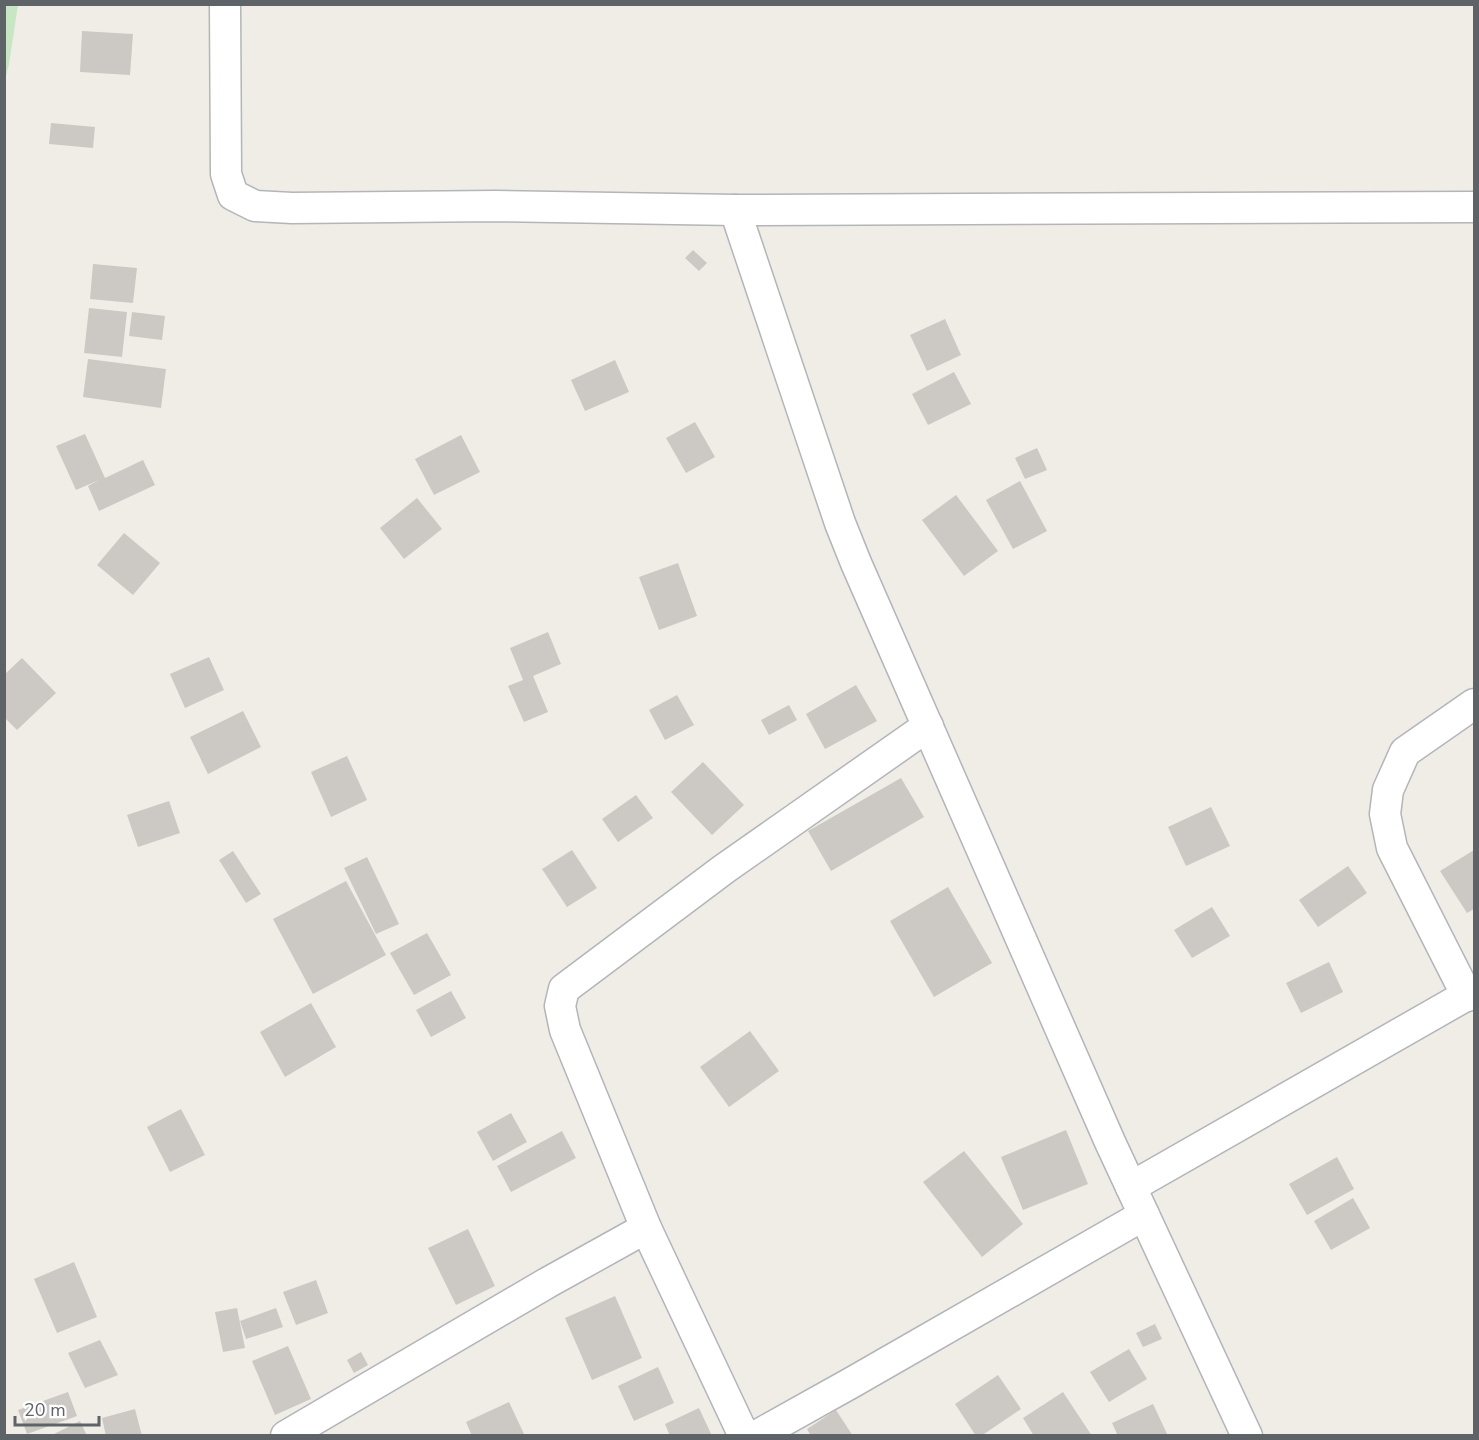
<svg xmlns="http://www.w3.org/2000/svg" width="1479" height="1440" font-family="'Nunito Sans',sans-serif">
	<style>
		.green { fill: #c9e6c4 }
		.building { fill: #ccc8c4 }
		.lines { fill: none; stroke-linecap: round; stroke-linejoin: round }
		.street-casing { stroke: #b2b5b9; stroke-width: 33 }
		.street { stroke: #fff; stroke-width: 30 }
	</style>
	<rect width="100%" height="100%" fill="#f0ede7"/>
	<polygon class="green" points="5,4 18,5 9,64 5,80"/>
	<g class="building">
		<polygon points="82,31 133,34 130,75 80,72"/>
		<polygon points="51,123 95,127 93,148 49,144"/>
		<polygon points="693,250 707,263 699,271 685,258"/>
		<polygon points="93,264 137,268 133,303 90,299"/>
		<polygon points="89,308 127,312 122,357 84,353"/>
		<polygon points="132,312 165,316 162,340 129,336"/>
		<polygon points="945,319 961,355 927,371 910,335"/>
		<polygon points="88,359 166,369 161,408 83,397"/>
		<polygon points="615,360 629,392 585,411 571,380"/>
		<polygon points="954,372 971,404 928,425 912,394"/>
		<polygon points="695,422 715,457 686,473 666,438"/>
		<polygon points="85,434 105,478 143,460 155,485 99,511 88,486 99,480 76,490 56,446"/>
		<polygon points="461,435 480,472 434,495 415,459"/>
		<polygon points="1037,448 1047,470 1025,479 1015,458"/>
		<polygon points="1020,481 1047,531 1013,549 986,500"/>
		<polygon points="956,495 998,551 964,576 922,520"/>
		<polygon points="417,498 442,529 404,559 380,528"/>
		<polygon points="124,533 160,563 133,595 97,565"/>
		<polygon points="678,563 697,616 659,630 639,577"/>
		<polygon points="548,632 561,664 533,676 548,712 524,722 508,686 523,680 510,648"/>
		<polygon points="209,657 224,690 185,708 170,674"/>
		<polygon points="22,658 56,693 17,730 4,717 4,675"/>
		<polygon points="856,685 877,721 825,749 806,714"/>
		<polygon points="677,695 694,725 665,740 649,710"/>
		<polygon points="789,705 797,720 769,735 761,720"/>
		<polygon points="243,711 261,747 208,774 190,737"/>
		<polygon points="347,756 367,800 331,817 311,772"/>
		<polygon points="703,762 744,805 712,835 671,792"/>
		<polygon points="901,778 924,817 831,871 808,831"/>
		<polygon points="636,795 653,818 618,842 602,819"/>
		<polygon points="169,801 180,833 138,847 127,815"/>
		<polygon points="1211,807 1230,846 1186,866 1168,827"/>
		<polygon points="572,850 597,888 567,907 542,869"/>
		<polygon points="1474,850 1474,909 1467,913 1440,871"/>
		<polygon points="233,851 261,894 246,903 219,860"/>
		<polygon points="367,857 399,924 376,934 344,868"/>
		<polygon points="1348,866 1367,893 1318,927 1299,900"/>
		<polygon points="346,881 386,955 313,994 273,919"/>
		<polygon points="948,887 992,963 934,997 890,921"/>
		<polygon points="1212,907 1230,936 1192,958 1174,930"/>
		<polygon points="427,933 451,975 414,995 390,953"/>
		<polygon points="1329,962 1343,992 1301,1013 1286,983"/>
		<polygon points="451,991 466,1018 431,1037 416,1010"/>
		<polygon points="311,1003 336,1047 285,1077 260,1032"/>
		<polygon points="750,1031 779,1071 729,1107 700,1067"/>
		<polygon points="181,1109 205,1155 170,1172 147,1127"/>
		<polygon points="511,1113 527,1142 493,1161 477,1132"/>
		<polygon points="1066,1130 1088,1184 1023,1210 1001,1157"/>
		<polygon points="562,1131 576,1158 511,1192 497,1166"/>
		<polygon points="964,1151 1023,1224 982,1257 923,1182"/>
		<polygon points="1337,1157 1354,1189 1307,1215 1289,1184"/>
		<polygon points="1353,1198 1370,1228 1331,1250 1314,1221"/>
		<polygon points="468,1229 495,1286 456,1305 428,1248"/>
		<polygon points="74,1262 97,1317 57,1333 34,1279"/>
		<polygon points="316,1280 328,1313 296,1325 283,1292"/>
		<polygon points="615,1296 642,1358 592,1380 565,1318"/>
		<polygon points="237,1308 245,1348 223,1352 215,1312"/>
		<polygon points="276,1308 283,1327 246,1339 240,1321"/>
		<polygon points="1155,1324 1162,1339 1143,1347 1136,1333"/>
		<polygon points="100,1340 118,1375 85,1388 68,1353"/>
		<polygon points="288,1346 311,1399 275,1415 252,1361"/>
		<polygon points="1129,1349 1147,1379 1109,1402 1090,1372"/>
		<polygon points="361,1352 368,1365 354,1373 347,1360"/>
		<polygon points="658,1367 674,1403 634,1421 618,1386"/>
		<polygon points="998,1375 1021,1409 981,1436 976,1436 955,1404"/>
		<polygon points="68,1392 77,1416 27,1434 18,1410"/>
		<polygon points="1063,1392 1092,1436 1034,1436 1023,1418"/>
		<polygon points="509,1402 525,1436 472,1436 466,1422"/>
		<polygon points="1153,1404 1168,1436 1118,1436 1112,1423"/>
		<polygon points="699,1408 712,1436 670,1436 665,1424"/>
		<polygon points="135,1409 142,1436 106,1436 102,1418"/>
		<polygon points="836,1410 853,1436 811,1436 807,1429"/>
		<polygon points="80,1421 87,1436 50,1436"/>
	</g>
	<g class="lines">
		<defs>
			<g id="street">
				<polyline points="225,4 226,174 233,195 255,206 292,208 495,206 735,210 1474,207"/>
				<polyline points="735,210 840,523 856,563 1110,1142 1247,1436"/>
				<polyline points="1467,996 1392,848 1385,814 1388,790 1405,752 1474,704"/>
				<polyline points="1131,1187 1474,991"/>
				<polyline points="286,1436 547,1283 646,1228"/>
				<polyline points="744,1436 646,1228 565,1030 560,1006 564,989 724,869 928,726"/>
				<polyline points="756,1436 851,1383 1144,1215"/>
			</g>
		</defs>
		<use href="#street" class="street-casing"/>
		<use href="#street" class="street"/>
	</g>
	<rect width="1479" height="1440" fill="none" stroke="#5e6367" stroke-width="12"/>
	<path d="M15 1416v9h84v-9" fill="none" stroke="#5e6367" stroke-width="3"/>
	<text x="24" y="1416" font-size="18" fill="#5e6367" stroke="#ffffff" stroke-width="4.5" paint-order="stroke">20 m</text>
</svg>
